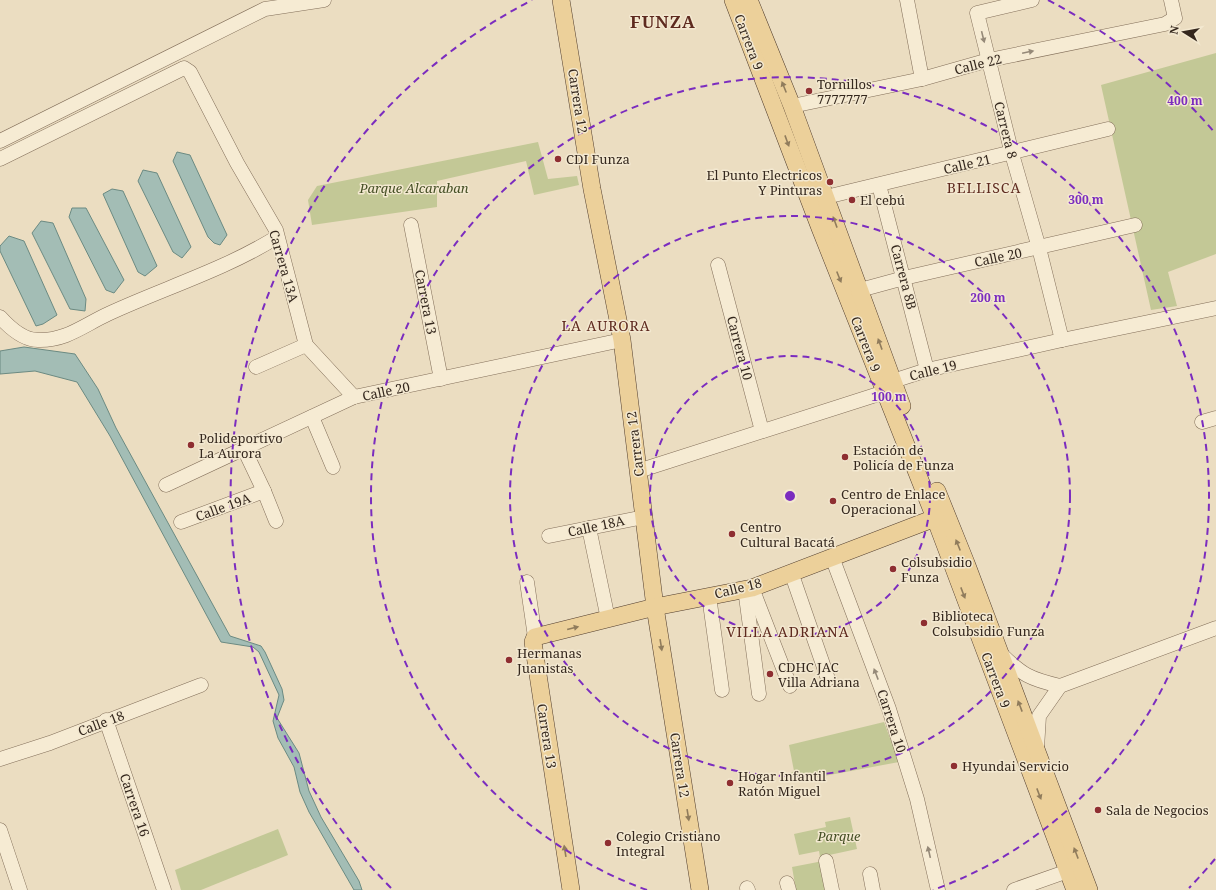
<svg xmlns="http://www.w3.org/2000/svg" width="1216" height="890" font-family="'Noto Serif',serif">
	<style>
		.green { fill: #c3c896 }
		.water { fill: #a3bdb5; stroke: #6b8a82 }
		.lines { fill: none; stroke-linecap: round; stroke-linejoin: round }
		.minor-casing { stroke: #836f5a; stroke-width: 15 }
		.major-casing { stroke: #513d2e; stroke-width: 18 }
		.minor { stroke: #f6ebd3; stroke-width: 14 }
		.major { stroke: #ecd09a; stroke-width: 17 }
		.oneway { fill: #958978 }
		.oneway2 { fill: #907c5c }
		.ring { fill: none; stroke: #7b2cbf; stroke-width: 2; stroke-dasharray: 7 5 }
		.poi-dot { fill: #8e2e31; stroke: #f3e8d0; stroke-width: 1.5 }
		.labels { text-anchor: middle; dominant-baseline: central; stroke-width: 3; stroke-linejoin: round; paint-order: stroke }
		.street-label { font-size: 13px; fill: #34271d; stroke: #f3e8d0 }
		.poi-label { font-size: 13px; fill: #34271d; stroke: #f3e8d0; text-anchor: start }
		.park-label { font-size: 13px; font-style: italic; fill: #454f25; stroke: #f3e8d0 }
		.neighbourhood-label { font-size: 14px; letter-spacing: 1px; fill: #5e2a1f; stroke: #f3e8d0 }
		.district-label { font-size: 17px; font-weight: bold; letter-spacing: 1px; fill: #5e2a1f; stroke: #f3e8d0 }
		.centre { fill: #7b2cbf; stroke: #f3e8d0; stroke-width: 2 }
		.ring-label { font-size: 12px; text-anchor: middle; font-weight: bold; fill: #7b2cbf; stroke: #f3e8d0; stroke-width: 3; stroke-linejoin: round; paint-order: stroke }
	</style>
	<rect width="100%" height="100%" fill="#ebddc1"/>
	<g class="green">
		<polygon points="1216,53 1216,254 1168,272 1177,306 1151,310 1101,85"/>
		<polygon points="538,142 548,179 577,176 579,185 534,195 526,161 437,181 437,207 312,225 308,200 317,186"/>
		<polygon points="884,722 899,762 792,782 788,775 794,771 789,745"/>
		<polygon points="850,817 857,849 820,857 819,851 799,855 794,834 826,827 825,822"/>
		<polygon points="278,829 288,855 201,890 181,890 175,870"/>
		<polygon points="823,861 828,890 796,890 792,867"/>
	</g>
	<g class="water">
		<polygon points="177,152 190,155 227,235 220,245 214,243 208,237 173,161"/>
		<polygon points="143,170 157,173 191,247 182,258 173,252 138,181"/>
		<polygon points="112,189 123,191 157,266 145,276 138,272 103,194"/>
		<polygon points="72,208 86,208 124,280 114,293 106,290 69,217"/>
		<polygon points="41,221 53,223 86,299 85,311 70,309 32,233"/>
		<polygon points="9,236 24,241 57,315 43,324 36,326 0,251 0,246"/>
		<polygon points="24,347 75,354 98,389 116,428 230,636 261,646 265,652 282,689 284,700 277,718 299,753 309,791 321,817 359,881 362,890 354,890 309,812 300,792 294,767 278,738 273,721 279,695 259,652 253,647 221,642 110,436 77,382 35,371 0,374 0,351"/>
	</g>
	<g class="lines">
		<defs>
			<g id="minor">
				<polyline points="907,0 922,79"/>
				<polyline points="1032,0 977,13 1012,154 1039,248 1062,340"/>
				<polyline points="792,106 922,79 989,60 1165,24 1175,18 1171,0"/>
				<polyline points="0,141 265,9 324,0"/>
				<polyline points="0,159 184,68 190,72 237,163 276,230 306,345 354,397"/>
				<polyline points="879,185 927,370"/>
				<polyline points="826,197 1108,129"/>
				<polyline points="411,225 441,379"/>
				<polyline points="718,265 762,431"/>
				<polyline points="860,290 904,278 1135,225"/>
				<path d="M0,317c9,10 23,23 38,23 28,1 46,-15 70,-26 56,-26 116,-44 169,-77"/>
				<polyline points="256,367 306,345"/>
				<polyline points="312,417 333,467"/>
				<polyline points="1202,422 1216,418"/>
				<polyline points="244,449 264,491 276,521"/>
				<polyline points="638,471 885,392 893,381 927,370 1062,340 1216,308"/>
				<polyline points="166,485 354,397 622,340"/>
				<polyline points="181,522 264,491"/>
				<polyline points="589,528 608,619"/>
				<polyline points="549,536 644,517"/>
				<polyline points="832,557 889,709 917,799 938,890"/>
				<polyline points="791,572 828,679"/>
				<polyline points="527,582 535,637"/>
				<polyline points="752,588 790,686"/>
				<polyline points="745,589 759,694"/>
				<polyline points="709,596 722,690"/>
				<path d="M1000,653c22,22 30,26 60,33"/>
				<polyline points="106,720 164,890"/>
				<polyline points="1037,748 1039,716 1060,686 1216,628"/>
				<polyline points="0,759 50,743 201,685"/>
				<polyline points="0,830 20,890"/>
				<polyline points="826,861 832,890"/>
				<polyline points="870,874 873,890"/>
				<polyline points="787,883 789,890"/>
				<polyline points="747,888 748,890"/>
				<polyline points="1014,890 1068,871"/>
			</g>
			<g id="major">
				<polyline points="561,0 592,189 622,340 655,607 700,890"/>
				<polyline points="733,0 820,228 935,518 1075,890"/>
				<polyline points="749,0 792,106 902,406"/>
				<polyline points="937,491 966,563 1089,890"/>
				<polyline points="571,890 533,642 535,637 655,607 752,588 935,518"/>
			</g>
		</defs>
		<use href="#minor" class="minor-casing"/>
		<use href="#major" class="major-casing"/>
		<use href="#minor" class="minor"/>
		<use href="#major" class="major"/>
	</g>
	<defs><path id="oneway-solid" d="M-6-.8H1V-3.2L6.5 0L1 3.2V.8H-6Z"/></defs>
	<g class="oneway">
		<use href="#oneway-solid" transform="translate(983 37) rotate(76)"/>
		<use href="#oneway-solid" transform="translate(1028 52) rotate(-12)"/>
		<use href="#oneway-solid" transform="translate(876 674) rotate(-111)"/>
		<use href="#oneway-solid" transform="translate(929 852) rotate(-103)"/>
	</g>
	<g class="oneway2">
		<use href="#oneway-solid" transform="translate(784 87) rotate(-112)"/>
		<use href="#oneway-solid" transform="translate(787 141) rotate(70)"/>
		<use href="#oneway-solid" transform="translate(835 222) rotate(-110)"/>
		<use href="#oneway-solid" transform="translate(839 277) rotate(68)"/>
		<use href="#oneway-solid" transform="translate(880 344) rotate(-110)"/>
		<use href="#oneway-solid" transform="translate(958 545) rotate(-112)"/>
		<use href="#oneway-solid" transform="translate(963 593) rotate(69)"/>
		<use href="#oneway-solid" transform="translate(573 628) rotate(-14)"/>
		<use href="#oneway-solid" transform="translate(661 645) rotate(81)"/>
		<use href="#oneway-solid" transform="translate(1020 706) rotate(-111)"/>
		<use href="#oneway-solid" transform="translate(1039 794) rotate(69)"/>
		<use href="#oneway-solid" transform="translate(688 815) rotate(81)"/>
		<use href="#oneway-solid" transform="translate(565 851) rotate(-99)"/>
		<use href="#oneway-solid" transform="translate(1076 853) rotate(-111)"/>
	</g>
	<g class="ring">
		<circle cx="790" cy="496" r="140"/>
		<circle cx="790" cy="496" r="280"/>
		<path d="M647 890A419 419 0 1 1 933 890"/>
		<path d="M1215 859A559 559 0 0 1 1189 888M391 888A559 559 0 0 1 532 0M1048 0A559 559 0 0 1 1215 133"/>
	</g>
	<g class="poi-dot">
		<circle cx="809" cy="91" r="4"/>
		<circle cx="558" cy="159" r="4"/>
		<circle cx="830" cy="182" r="4"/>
		<circle cx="852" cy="200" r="4"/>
		<circle cx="191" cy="445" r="4"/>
		<circle cx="845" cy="457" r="4"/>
		<circle cx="833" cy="501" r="4"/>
		<circle cx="732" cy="534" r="4"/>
		<circle cx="893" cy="569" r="4"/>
		<circle cx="924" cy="623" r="4"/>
		<circle cx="509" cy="660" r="4"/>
		<circle cx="770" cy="674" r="4"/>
		<circle cx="954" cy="766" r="4"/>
		<circle cx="730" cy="783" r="4"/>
		<circle cx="1098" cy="810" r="4"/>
		<circle cx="608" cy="843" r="4"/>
	</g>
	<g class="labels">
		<g class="street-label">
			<text transform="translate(749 42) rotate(69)">Carrera 9</text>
			<text transform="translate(978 64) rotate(-14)">Calle 22</text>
			<text transform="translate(578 101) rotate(81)">Carrera 12</text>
			<text transform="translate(1006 130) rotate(76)">Carrera 8</text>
			<text transform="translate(967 164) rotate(-13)">Calle 21</text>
			<text transform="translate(998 257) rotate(-12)">Calle 20</text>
			<text transform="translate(284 266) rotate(74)">Carrera 13A</text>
			<text transform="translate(904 277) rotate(75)">Carrera 8B</text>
			<text transform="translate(426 302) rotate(79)">Carrera 13</text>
			<text transform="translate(866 344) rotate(68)">Carrera 9</text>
			<text transform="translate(740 348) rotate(75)">Carrera 10</text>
			<text transform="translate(933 370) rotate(-14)">Calle 19</text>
			<text transform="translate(386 391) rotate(-12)">Calle 20</text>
			<text transform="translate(635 444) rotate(-97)">Carrera 12</text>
			<text transform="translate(223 507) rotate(-20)">Calle 19A</text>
			<text transform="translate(596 526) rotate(-12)">Calle 18A</text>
			<text transform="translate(738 588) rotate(-14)">Calle 18</text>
			<text transform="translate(996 680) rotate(69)">Carrera 9</text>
			<text transform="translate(892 721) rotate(72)">Carrera 10</text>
			<text transform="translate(101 723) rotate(-21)">Calle 18</text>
			<text transform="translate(547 736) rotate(81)">Carrera 13</text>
			<text transform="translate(680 765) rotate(81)">Carrera 12</text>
			<text transform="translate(135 805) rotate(71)">Carrera 16</text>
		</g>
		<g class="poi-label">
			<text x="817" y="84">Tornillos<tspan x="817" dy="15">7777777</tspan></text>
			<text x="566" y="159">CDI Funza</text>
			<text x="822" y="175" text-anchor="end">El Punto Electricos<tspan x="822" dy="15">Y Pinturas</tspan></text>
			<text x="860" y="200">El cebú</text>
			<text x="199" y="438">Polideportivo<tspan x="199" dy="15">La Aurora</tspan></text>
			<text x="853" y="450">Estación de<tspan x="853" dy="15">Policía de Funza</tspan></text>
			<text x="841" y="494">Centro de Enlace<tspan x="841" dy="15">Operacional</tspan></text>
			<text x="740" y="527">Centro<tspan x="740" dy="15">Cultural Bacatá</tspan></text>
			<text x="901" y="562">Colsubsidio<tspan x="901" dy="15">Funza</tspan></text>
			<text x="932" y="616">Biblioteca<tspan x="932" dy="15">Colsubsidio Funza</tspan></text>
			<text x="517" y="653">Hermanas<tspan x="517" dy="15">Juanistas</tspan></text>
			<text x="778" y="667">CDHC JAC<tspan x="778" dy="15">Villa Adriana</tspan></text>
			<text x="962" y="766">Hyundai Servicio</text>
			<text x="738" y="776">Hogar Infantil<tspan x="738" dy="15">Ratón Miguel</tspan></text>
			<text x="1106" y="810">Sala de Negocios</text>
			<text x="616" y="836">Colegio Cristiano<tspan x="616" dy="15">Integral</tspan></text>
		</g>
		<g class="park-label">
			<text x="414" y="188">Parque Alcaraban</text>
			<text x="839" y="836">Parque</text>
		</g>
		<g class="neighbourhood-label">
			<text x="984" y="187">BELLISCA</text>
			<text x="606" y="325">LA AURORA</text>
			<text x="788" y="631">VILLA ADRIANA</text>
		</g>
		<g class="district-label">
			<text x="663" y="21">FUNZA</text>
		</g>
	</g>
	<circle cx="790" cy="496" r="6" class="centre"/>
	<g class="ring-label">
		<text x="1185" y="105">400 m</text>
		<text x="1086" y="204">300 m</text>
		<text x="988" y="302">200 m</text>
		<text x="889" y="401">100 m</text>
	</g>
	<g transform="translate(1184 32) rotate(281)" stroke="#f3e8d0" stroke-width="3" paint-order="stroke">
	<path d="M0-3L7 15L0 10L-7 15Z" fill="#34271d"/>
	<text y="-6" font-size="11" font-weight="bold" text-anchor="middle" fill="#34271d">N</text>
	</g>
</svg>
